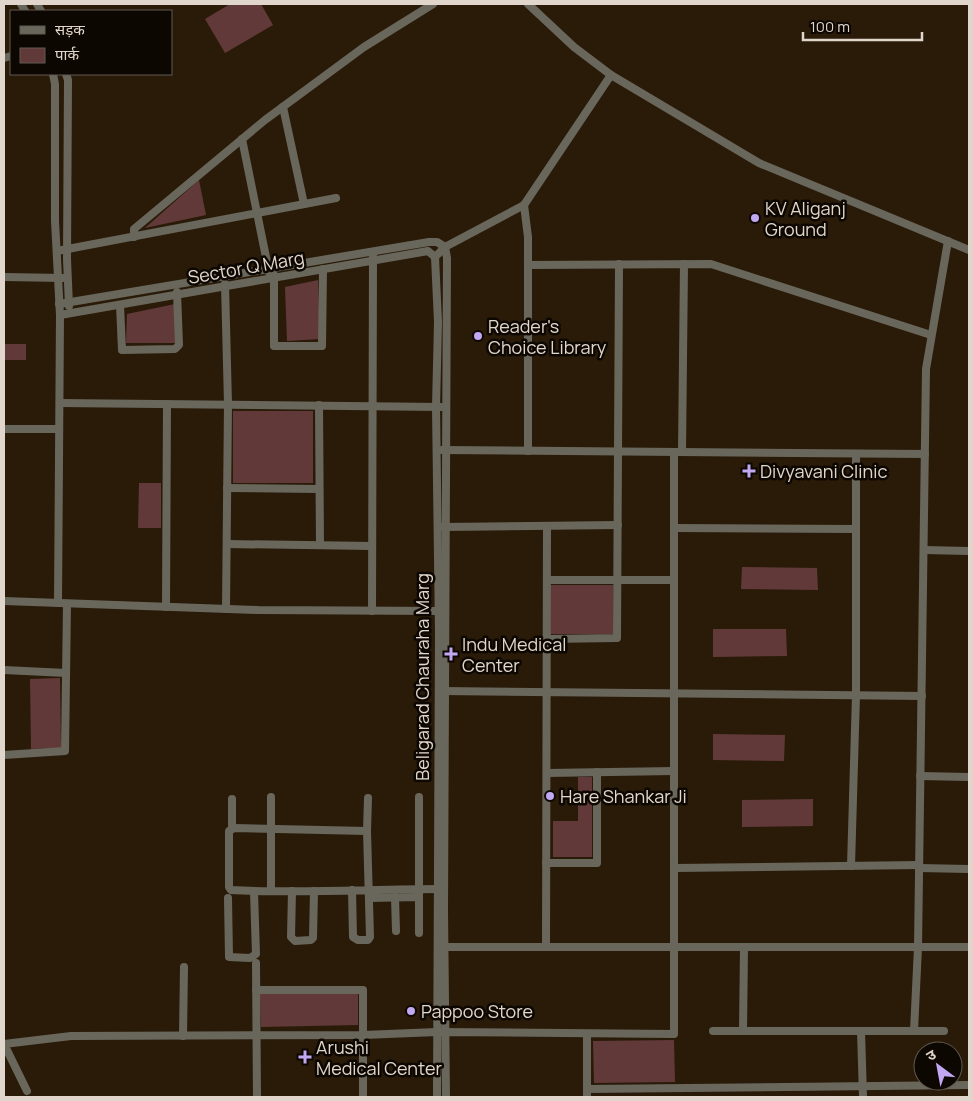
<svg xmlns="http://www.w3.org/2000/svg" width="973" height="1101" font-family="Manrope,'Noto Sans Devanagari',sans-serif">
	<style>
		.green { fill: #623939 }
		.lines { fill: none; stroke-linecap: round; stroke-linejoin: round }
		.minor { stroke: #69675c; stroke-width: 8 }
		.poi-dot { fill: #c2a8f3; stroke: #0d0702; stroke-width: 2 }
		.labels { text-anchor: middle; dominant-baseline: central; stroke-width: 5; stroke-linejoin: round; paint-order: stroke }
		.poi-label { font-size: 18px; fill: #e0d6cb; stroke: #0d0702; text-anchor: start }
		.street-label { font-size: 18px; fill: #e0d6cb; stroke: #0d0702 }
	</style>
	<rect width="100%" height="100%" fill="#2a1b09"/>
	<g class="green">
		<polygon points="230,4 261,4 273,25 225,53 205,19"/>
		<polygon points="199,180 206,215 145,228"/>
		<polygon points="318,280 320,339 287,341 285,287"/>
		<polygon points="175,304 176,343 126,343 127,314"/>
		<rect x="4" y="344" width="22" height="16"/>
		<rect x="233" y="411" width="80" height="72"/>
		<polygon points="139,483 161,483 161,528 138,528"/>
		<polygon points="742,567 817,568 818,590 741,589"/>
		<rect x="550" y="585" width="63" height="49"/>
		<polygon points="713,629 786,629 787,656 713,657"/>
		<polygon points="60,678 61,748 31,749 30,679"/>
		<polygon points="713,734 785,735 784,761 713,760"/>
		<polygon points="578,777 592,777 592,857 553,857 553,821 578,821"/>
		<polygon points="813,799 813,826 742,827 742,800"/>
		<polygon points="358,993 358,1025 261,1027 260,994"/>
		<polygon points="674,1040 675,1082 594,1083 593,1041"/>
	</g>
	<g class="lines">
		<g class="minor">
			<polyline points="21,4 25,11"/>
			<polyline points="37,4 41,11"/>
			<polyline points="528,4 574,47 611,75 759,163 969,250"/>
			<polyline points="4,58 11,56"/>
			<polyline points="53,74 55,84 55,221 60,315 58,603"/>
			<polyline points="66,74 68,80 67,259 69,306"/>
			<polyline points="283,107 304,204"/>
			<polyline points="242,139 269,272"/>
			<polyline points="524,205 528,237 528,451"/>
			<polyline points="134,237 134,229 265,120 364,47 433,4"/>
			<polyline points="57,251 336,198"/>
			<polyline points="435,257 438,322 436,407 439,633 437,1097"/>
			<polyline points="435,257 445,247 524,205 611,75"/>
			<polyline points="528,265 711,264 931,335"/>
			<polyline points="274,275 274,346 322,346 323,269"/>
			<polyline points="4,277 63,278"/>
			<polyline points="225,284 228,404 226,609"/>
			<polyline points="59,304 429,242 437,242 445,247 447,258 444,910 446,1097"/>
			<polyline points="120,305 122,350 175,349 179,345 177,292"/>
			<polyline points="60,315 428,251 435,257"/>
			<polyline points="60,403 441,407"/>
			<polyline points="319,405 320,545"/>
			<polyline points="4,429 59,429"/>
			<polyline points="442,450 925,454"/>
			<polyline points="682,452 684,264"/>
			<polyline points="227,488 319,489"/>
			<polyline points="442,527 618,525"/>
			<polyline points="674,528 856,529"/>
			<polyline points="227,544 372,546"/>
			<polyline points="924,550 969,551"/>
			<polyline points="547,580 674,580"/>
			<polyline points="4,601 258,610 441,611"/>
			<polyline points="166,607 167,404"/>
			<polyline points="372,611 373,256"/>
			<polyline points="547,639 617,638 619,264"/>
			<polyline points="4,670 66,673"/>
			<polyline points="441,691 922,696"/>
			<polyline points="4,755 65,751 67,604"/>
			<polyline points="547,773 674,771"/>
			<polyline points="920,776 969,777"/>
			<polyline points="271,797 271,891"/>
			<polyline points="419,797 419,897"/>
			<polyline points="232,799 232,828"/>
			<polyline points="367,831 368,798"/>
			<polyline points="546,863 597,863 597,772"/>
			<polyline points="851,866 856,695 856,454"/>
			<polyline points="674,868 919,865"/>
			<polyline points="919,868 969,869"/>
			<path d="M352,890l1,47 5,3h10l2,-3 -3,-106 -133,-3 -5,3v56l2,3c69,4 140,-1 209,-1"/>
			<polyline points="292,891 291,937 295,941 311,940 313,938 314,891"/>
			<polyline points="395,897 396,931"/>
			<polyline points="228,898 229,957 250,958 256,954 254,891"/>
			<polyline points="369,898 419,897 419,933"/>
			<polyline points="441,947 969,947"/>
			<polyline points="546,947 547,526"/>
			<polyline points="256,963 257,1097"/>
			<polyline points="256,990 363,990 363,1097"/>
			<polyline points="713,1031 944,1031"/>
			<polyline points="743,1031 744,947"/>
			<polyline points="861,1031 863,1097"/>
			<polyline points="914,1031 918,947 926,369 948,241"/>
			<polyline points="587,1034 587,1097"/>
			<polyline points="183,1036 184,967"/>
			<polyline points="587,1089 969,1085"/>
			<polyline points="27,1091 4,1044 71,1036 363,1035 437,1032 674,1034 674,452"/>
		</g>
	</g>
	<g class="poi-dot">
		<circle cx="755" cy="218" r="5"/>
		<circle cx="478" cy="336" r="5"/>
		<path d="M746.5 463.5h5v5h5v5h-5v5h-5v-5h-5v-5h5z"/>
		<path d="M448.5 646.5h5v5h5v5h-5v5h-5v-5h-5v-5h5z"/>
		<circle cx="550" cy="796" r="5"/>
		<circle cx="411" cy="1011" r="5"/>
		<path d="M302.5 1049.5h5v5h5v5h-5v5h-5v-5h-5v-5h5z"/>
	</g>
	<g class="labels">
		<g class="poi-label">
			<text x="765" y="208">KV Aliganj<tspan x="765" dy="21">Ground</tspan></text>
			<text x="488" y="326">Reader's<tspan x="488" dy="21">Choice Library</tspan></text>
			<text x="760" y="471">Divyavani Clinic</text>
			<text x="462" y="644">Indu Medical<tspan x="462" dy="21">Center</tspan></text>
			<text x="560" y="796">Hare Shankar Ji</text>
			<text x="421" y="1011">Pappoo Store</text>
			<text x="316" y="1047">Arushi<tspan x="316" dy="21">Medical Center</tspan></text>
		</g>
		<g class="street-label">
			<text transform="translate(246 267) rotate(-10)">Sector Q Marg</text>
			<text transform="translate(422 677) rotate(-90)">Beligarad Chauraha Marg</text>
		</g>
	</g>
	<rect width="973" height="1101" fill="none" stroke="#e0d6cb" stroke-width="10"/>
	<rect x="10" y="10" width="162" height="65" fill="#0d0702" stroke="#615a52"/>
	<rect x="20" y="26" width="25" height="8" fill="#69675c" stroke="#615a52"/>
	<text x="55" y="35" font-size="15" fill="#e0d6cb">सड़क</text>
	<rect x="20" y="48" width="25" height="15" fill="#623939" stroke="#615a52"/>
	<text x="55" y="60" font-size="15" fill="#e0d6cb">पार्क</text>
	<g transform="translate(938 1066) rotate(328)"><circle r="24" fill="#0d0702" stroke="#615a52"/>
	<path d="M0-4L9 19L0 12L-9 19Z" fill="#c2a8f3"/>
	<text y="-8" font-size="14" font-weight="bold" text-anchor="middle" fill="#e0d6cb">उ</text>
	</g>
	<path d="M803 32v8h119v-8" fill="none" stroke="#e0d6cb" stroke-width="2.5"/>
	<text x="810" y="32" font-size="15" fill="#e0d6cb" stroke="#0d0702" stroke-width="4" paint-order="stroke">100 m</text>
</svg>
